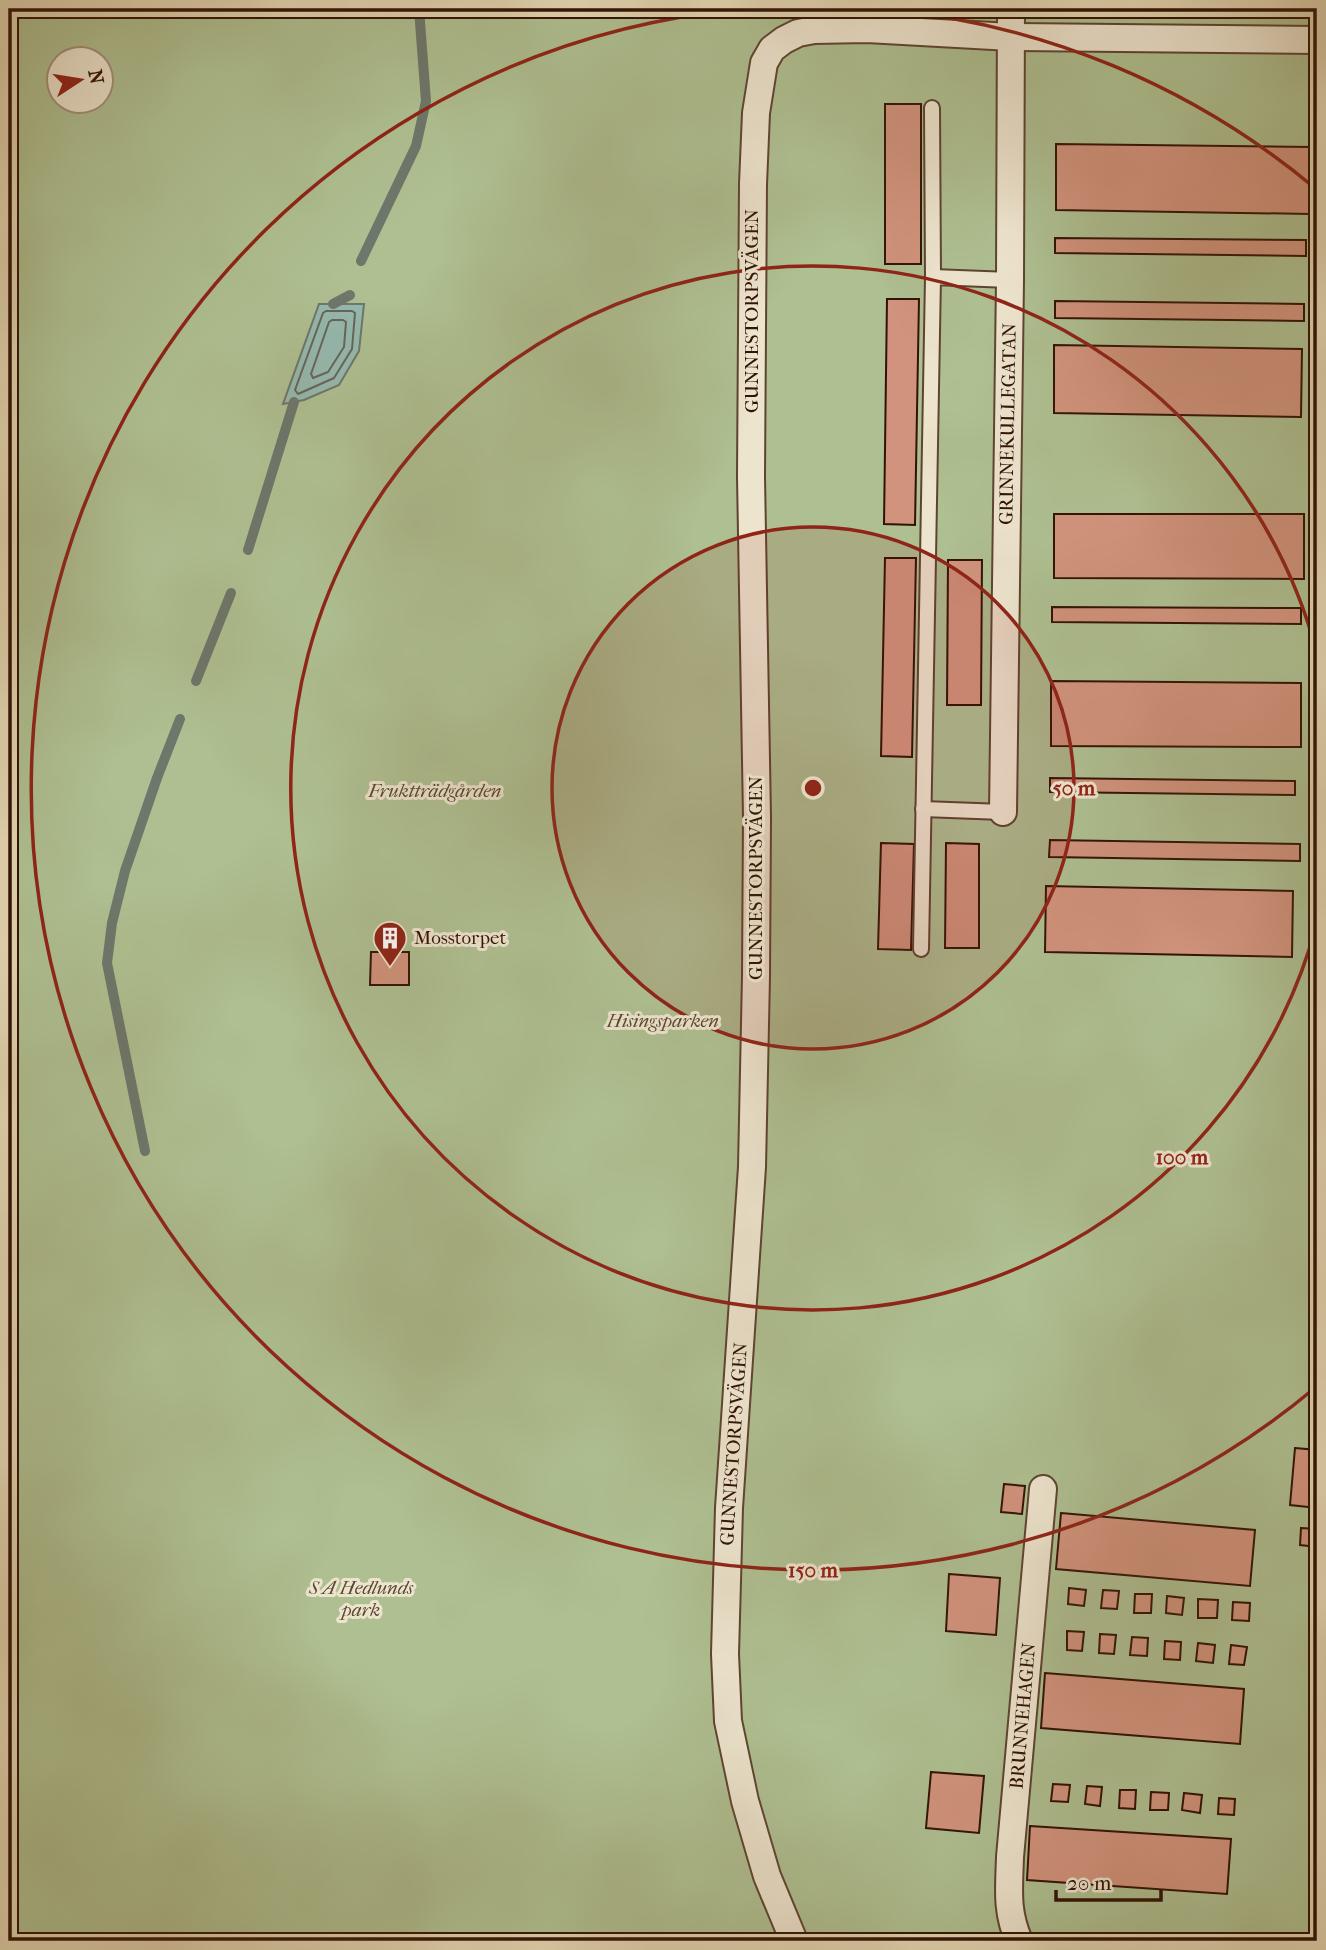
<svg xmlns="http://www.w3.org/2000/svg" width="1326" height="1950" font-family="'IM FELL French Canon',serif">
	<style>
		.green { fill: #aebf91; stroke: #70694b; stroke-width: 2; fill-rule: evenodd }
		.water { fill: #95b9af; stroke: #6d776b; stroke-width: 2 }
		.lines { fill: none; stroke-linecap: round; stroke-linejoin: round }
		.shore { stroke: #63665a; stroke-width: 2 }
		.stream { stroke: #6d776b; stroke-width: 10 }
		.building { fill: #d1937d; stroke: #311305; stroke-width: 2 }
		.service-casing { stroke: #5e4430; stroke-width: 18 }
		.minor-casing { stroke: #5e4430; stroke-width: 30 }
		.service { stroke: #ede4ce; stroke-width: 14 }
		.minor { stroke: #ede4ce; stroke-width: 26 }
		.ring { fill: none; stroke: #8f2418; stroke-width: 3.5 }
		.labels { text-anchor: middle; dominant-baseline: central; stroke-width: 6; stroke-linejoin: round; paint-order: stroke }
		.street-label { font-size: 19px; fill: #311305; stroke: #ede4ce }
		.park-label { font-size: 19px; font-style: italic; fill: #56472f; stroke: #ede4ce }
		.poi-label { font-size: 19px; fill: #311305; stroke: #ede4ce; text-anchor: start }
		.centre { fill: #8f2418; stroke: #ede4ce; stroke-width: 3.5 }
		.ring-label { font-size: 21px; text-anchor: middle; font-weight: bold; fill: #8f2418; stroke: #ede4ce; stroke-width: 6; stroke-linejoin: round; paint-order: stroke }
	</style>
	<rect width="100%" height="100%" fill="#e3d6b3"/>
	<filter id="stains"><feTurbulence type="fractalNoise" baseFrequency=".00286" numOctaves="4"/><feColorMatrix values="0 0 0 0 .2 0 0 0 0 .09 0 0 0 0 .02 0 0 0 .5 -.17"/></filter>
	<radialGradient id="worn" r=".72"><stop offset=".6" stop-color="#630" stop-opacity="0"/><stop offset="1" stop-color="#630" stop-opacity=".3"/></radialGradient>
	<path class="green" d="M9,9h1308v1932h-1308zM60,60h42v42h-42z"/>
	<polygon class="water" points="319,304 364,304 359,351 339,385 304,400 283,404"/>
	<g class="lines">
		<g class="shore">
			<polygon points="326,311 352,311 355,313 352,349 334,378 298,394 295,390 323,313"/>
			<polygon points="332,320 343,320 346,322 344,347 328,372 313,378 311,374 329,322"/>
		</g>
		<g class="stream">
			<polyline points="361,261 416,146 426,101 419,9"/>
			<polyline points="333,304 350,295"/>
			<polyline points="248,550 294,402"/>
			<polyline points="196,681 231,593"/>
			<polyline points="145,1151 107,963 112,923 125,871 157,778 180,719"/>
		</g>
	</g>
	<g class="building">
		<rect x="885" y="104" width="36" height="160"/>
		<polygon points="1056,144 1311,147 1310,214 1056,210"/>
		<polygon points="1055,238 1306,240 1306,256 1055,253"/>
		<polygon points="887,299 919,299 915,525 884,524"/>
		<polygon points="1055,301 1304,304 1304,321 1055,318"/>
		<polygon points="1054,345 1302,349 1301,417 1054,413"/>
		<polygon points="1054,514 1304,514 1304,579 1054,578"/>
		<polygon points="885,558 916,558 912,757 881,756"/>
		<polygon points="948,560 982,560 981,705 947,705"/>
		<polygon points="1052,607 1301,608 1301,624 1052,622"/>
		<polygon points="1051,681 1301,683 1301,747 1051,746"/>
		<polygon points="1050,778 1295,781 1295,795 1050,792"/>
		<polygon points="1050,840 1300,844 1300,861 1049,857"/>
		<polygon points="881,843 914,844 911,950 878,949"/>
		<polygon points="946,843 979,844 979,948 945,948"/>
		<polygon points="1046,886 1293,891 1292,957 1045,952"/>
		<polygon points="1313,890 1317,890 1317,957 1314,957"/>
		<polygon points="371,952 409,952 409,985 370,985"/>
		<polygon points="1295,1448 1317,1450 1317,1508 1290,1505"/>
		<polygon points="1004,1484 1025,1486 1022,1514 1001,1512"/>
		<polygon points="1061,1513 1255,1530 1250,1586 1056,1569"/>
		<polygon points="1301,1528 1317,1529 1317,1547 1300,1545"/>
		<polygon points="949,1574 1000,1578 996,1635 946,1631"/>
		<polygon points="1069,1588 1086,1590 1084,1606 1068,1604"/>
		<polygon points="1103,1590 1119,1591 1117,1609 1101,1608"/>
		<polygon points="1135,1594 1152,1594 1151,1613 1134,1613"/>
		<polygon points="1167,1596 1184,1598 1182,1615 1166,1613"/>
		<polygon points="1198,1599 1218,1600 1217,1618 1198,1618"/>
		<polygon points="1233,1602 1250,1603 1249,1621 1232,1620"/>
		<polygon points="1067,1631 1084,1632 1082,1651 1067,1650"/>
		<polygon points="1100,1634 1116,1635 1114,1654 1099,1653"/>
		<polygon points="1132,1637 1148,1638 1147,1656 1130,1655"/>
		<polygon points="1165,1641 1181,1642 1180,1660 1164,1659"/>
		<polygon points="1198,1643 1215,1645 1213,1663 1196,1661"/>
		<polygon points="1231,1645 1247,1647 1244,1665 1229,1664"/>
		<polygon points="1045,1673 1244,1689 1240,1744 1041,1728"/>
		<polygon points="931,1772 984,1776 979,1833 926,1828"/>
		<polygon points="1053,1784 1070,1785 1068,1802 1051,1801"/>
		<polygon points="1087,1786 1102,1787 1100,1806 1085,1804"/>
		<polygon points="1120,1790 1136,1790 1135,1809 1119,1808"/>
		<polygon points="1151,1792 1169,1793 1168,1810 1150,1810"/>
		<polygon points="1184,1793 1202,1795 1200,1813 1182,1810"/>
		<polygon points="1219,1798 1235,1799 1234,1815 1218,1814"/>
		<polygon points="1030,1826 1231,1839 1227,1894 1027,1880"/>
	</g>
	<g class="lines">
		<defs>
			<g id="service">
				<polyline points="932,108 933,277"/>
				<polyline points="923,809 1003,812"/>
				<polyline points="921,949 933,277 1010,280"/>
			</g>
			<g id="minor">
				<polyline points="1003,812 1010,280 1011,9"/>
				<polyline points="794,1941 767,1876 745,1801 728,1721 725,1654 729,1508 752,1167 756,976 757,817 751,477 753,184 756,113 764,63 772,49 784,40 798,33 814,30 867,29 1011,37 1317,40"/>
				<path d="M1019,1941c-13,-30 -10,-52 -9,-84l33,-368"/>
			</g>
		</defs>
		<use href="#service" class="service-casing"/>
		<use href="#minor" class="minor-casing"/>
		<use href="#service" class="service"/>
		<use href="#minor" class="minor"/>
	</g>
	<circle cx="813" cy="788" r="261" fill="#8f2418" fill-opacity=".12"/>
	<g class="ring">
		<circle cx="813" cy="788" r="261"/>
		<path d="M1317 923A522 522 0 1 1 1317 653"/>
		<path d="M1316 1387A782 782 0 1 1 745 9M881 9A782 782 0 0 1 1316 189"/>
	</g>
	<defs>
		<symbol id="building-pin" viewBox="-11 -11 22 30"><path d="M0 17L-7.5 6A9.5 9.5 0 1 1 7.5 6Z" fill="#8f2418" stroke="#ede4ce"/><path d="M-4-6H4V6H1V3H-1V6H-4ZM-2.5-4.3h1.7v1.8h-1.7ZM.8-4.3h1.7v1.8H.8ZM-2.5-1h1.7V.8h-1.7ZM.8-1h1.7V.8H.8Z" fill="#fff"/></symbol>
	</defs>
	<g fill-rule="evenodd">
		<use href="#building-pin" x="371" y="919" width="38" height="52"/>
	</g>
	<g class="labels">
		<g class="street-label">
			<text transform="translate(752 311) rotate(-90)">GUNNESTORPSVÄGEN</text>
			<text transform="translate(1008 424) rotate(-89)">GRINNEKULLEGATAN</text>
			<text transform="translate(756 878) rotate(-90)">GUNNESTORPSVÄGEN</text>
			<text transform="translate(734 1444) rotate(-86)">GUNNESTORPSVÄGEN</text>
			<text transform="translate(1023 1716) rotate(-85)">BRUNNEHAGEN</text>
		</g>
		<g class="park-label">
			<text x="435" y="791">Fruktträdgården</text>
			<text x="663" y="1021">Hisingsparken</text>
			<text x="361" y="1588">S A Hedlunds<tspan x="361" dy="22">park</tspan></text>
		</g>
		<g class="poi-label">
			<text x="414" y="938">Mosstorpet</text>
		</g>
	</g>
	<circle cx="813" cy="788" r="10" class="centre"/>
	<g class="ring-label">
		<text x="1074" y="795">50 m</text>
		<text x="1182" y="1164">100 m</text>
		<text x="813" y="1577">150 m</text>
	</g>
	<rect width="1326" height="1950" fill="none" stroke="#e3d6b3" stroke-width="35"/>
	<rect x="10" y="10" width="1305" height="1929" fill="none" stroke="#311305" stroke-width="3.5"/>
	<rect x="18" y="18" width="1291" height="1915" fill="none" stroke="#311305" stroke-width="2"/>
	<g transform="translate(80 80) rotate(78)"><circle r="33" fill="#ede4ce" stroke="#a2907e" stroke-width="2"/>
	<path d="M0-5L12 26L0 18L-12 26Z" fill="#8f2418"/>
	<text y="-10" font-size="19" font-weight="bold" text-anchor="middle" fill="#311305">N</text>
	</g>
	<path d="M1056 1890v10h105v-10" fill="none" stroke="#311305" stroke-width="3.5"/>
	<text x="1067" y="1890" font-size="21" fill="#311305" stroke="#ede4ce" stroke-width="5" paint-order="stroke">20 m</text>
	<rect width="100%" height="100%" filter="url(#stains)"/>
	<rect width="100%" height="100%" fill="url(#worn)"/>
</svg>
